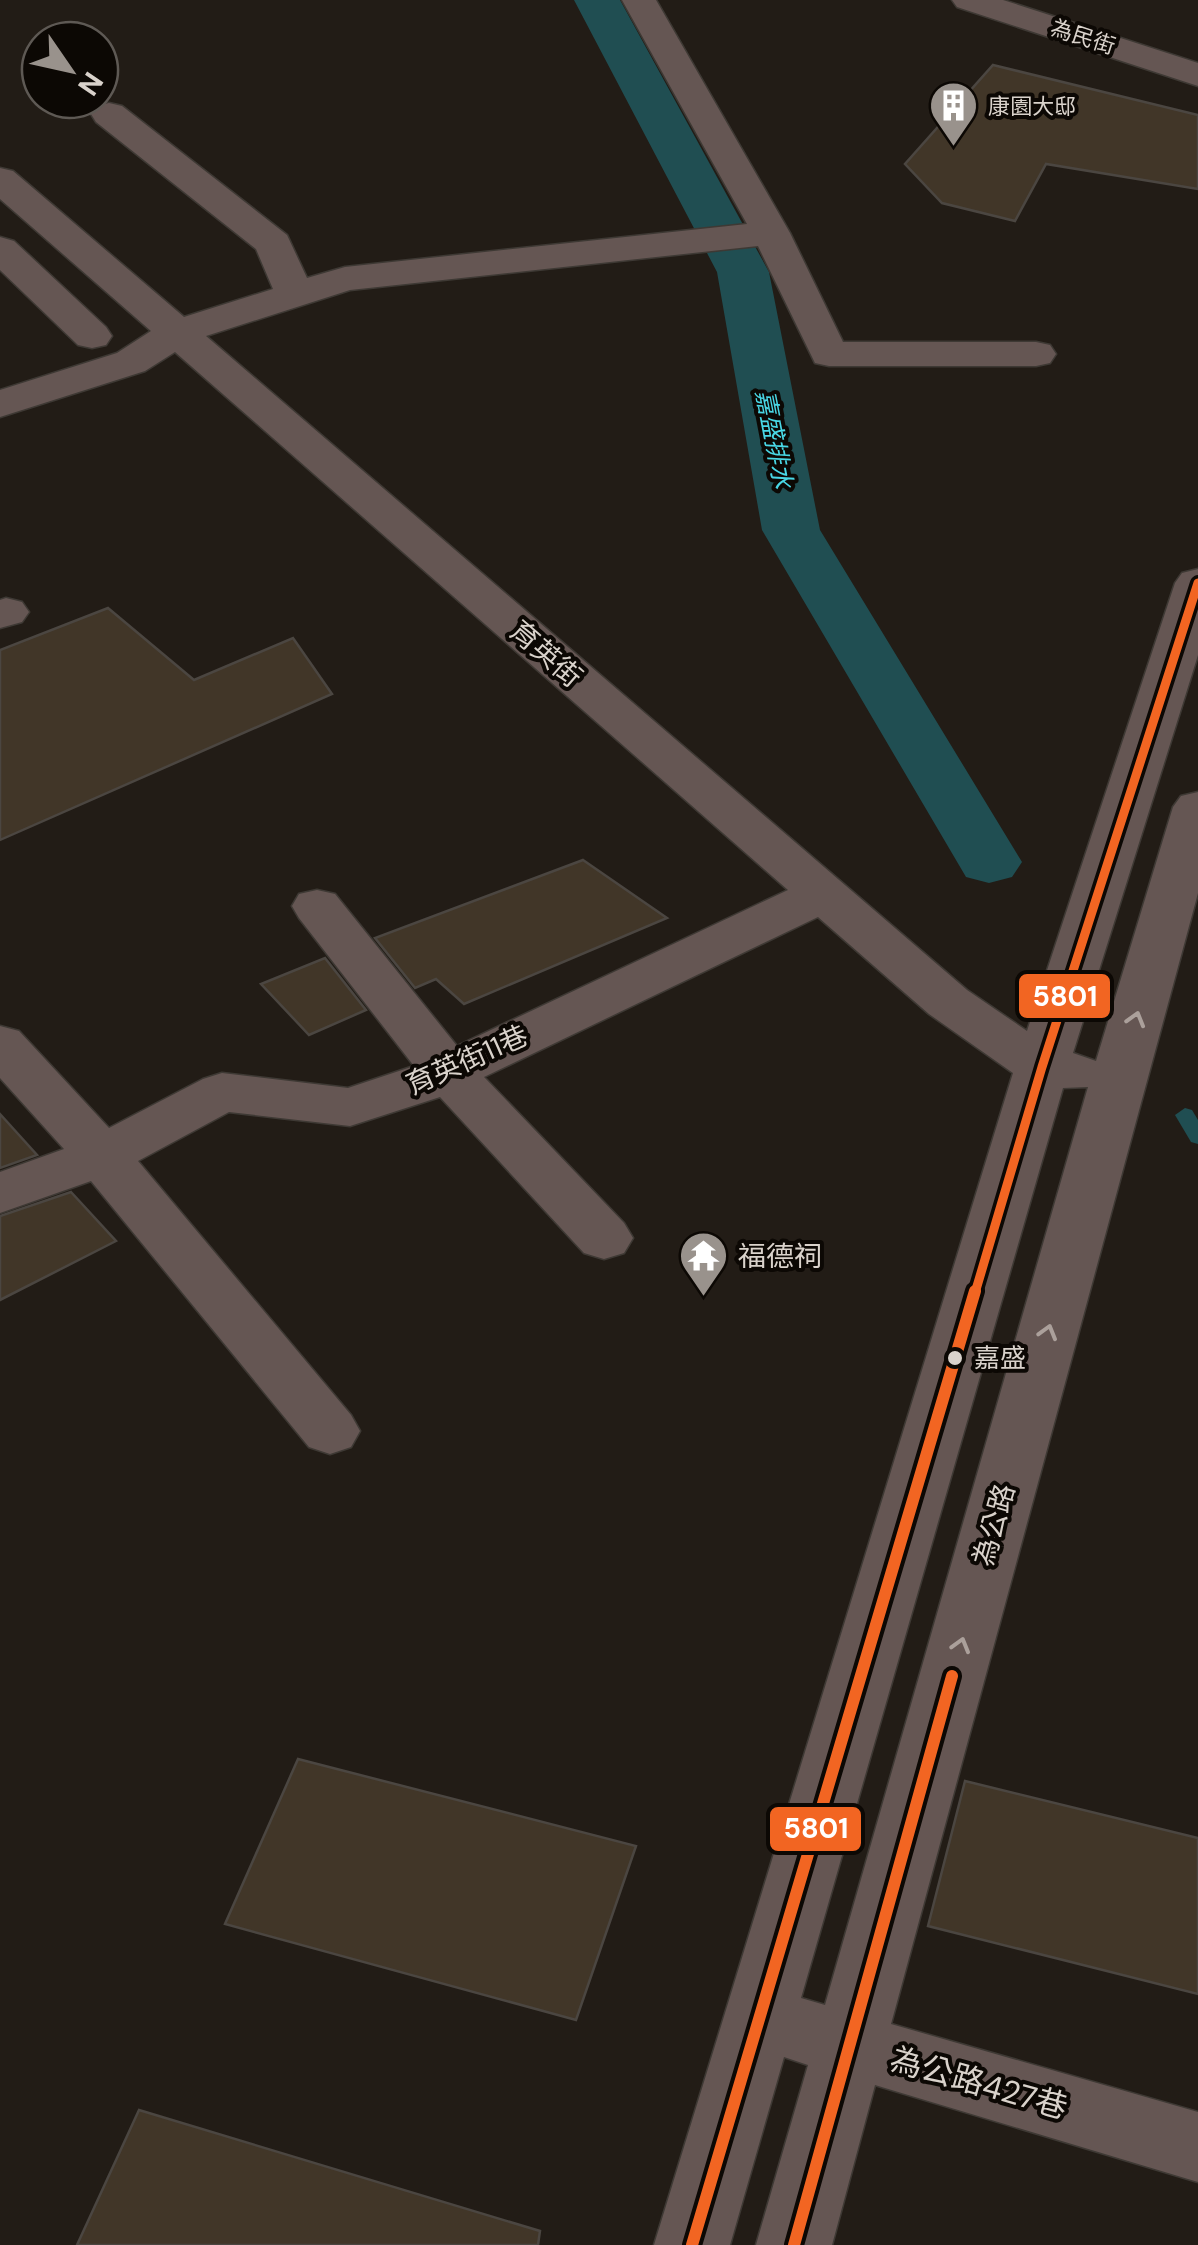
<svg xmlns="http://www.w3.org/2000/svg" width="1198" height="2245" font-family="'DM Sans','Noto Sans TC',sans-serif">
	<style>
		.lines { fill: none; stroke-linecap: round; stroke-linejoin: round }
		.stream { fill: #204e52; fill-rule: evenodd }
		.canal { fill: #204e52; fill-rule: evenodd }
		.building { fill: #413628; stroke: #4b4641; stroke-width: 2.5 }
		.minor-casing { stroke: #3e3934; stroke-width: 3 }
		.minor { fill: #655653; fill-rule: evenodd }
		.bus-1-far1-casing { stroke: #0c0804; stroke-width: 16 }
		.bus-1-casing { stroke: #0c0804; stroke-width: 20 }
		.bus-1-far1 { stroke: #f26522; stroke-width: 9 }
		.bus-1 { stroke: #f26522; stroke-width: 12 }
		.oneway { stroke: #aba09b }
		.bus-dot { fill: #d9d2cb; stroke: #0c0804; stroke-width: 4 }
		.labels { text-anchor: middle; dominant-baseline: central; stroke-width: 8; stroke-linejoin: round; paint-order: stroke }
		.far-street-label { font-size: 22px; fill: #d9d2cb; stroke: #0c0804 }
		.far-poi-label { font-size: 22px; fill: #d9d2cb; stroke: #0c0804; text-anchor: start }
		.far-water-label { font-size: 25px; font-style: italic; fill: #49d7e5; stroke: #0c0804 }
		.bus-label { font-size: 26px; fill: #d9d2cb; stroke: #0c0804; text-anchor: start }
		.street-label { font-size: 28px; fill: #d9d2cb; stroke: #0c0804 }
		.poi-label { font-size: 28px; fill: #d9d2cb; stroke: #0c0804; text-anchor: start }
		.near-street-label { font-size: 32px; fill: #d9d2cb; stroke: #0c0804 }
		.line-badge { stroke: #0c0804; stroke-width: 4 }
		.badge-label { font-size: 28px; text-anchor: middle; font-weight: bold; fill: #fff }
	</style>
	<rect width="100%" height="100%" fill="#221c16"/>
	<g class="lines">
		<polygon class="stream" points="1185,1108 1192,1110 1198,1120 1198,1144 1191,1142 1175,1115"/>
		<polygon class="canal" points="574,0 620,0 769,272 820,530 1022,862 1012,877 989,883 966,877 762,530 717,272"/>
	</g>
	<g class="building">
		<polygon points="993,65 1198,115 1198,189 1046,164 1015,221 942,203 905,164"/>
		<polygon points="108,608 194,680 293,638 332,694 0,840 0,650"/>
		<polygon points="583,860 667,918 464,1004 436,979 415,988 375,938"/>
		<polygon points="325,958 366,1010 309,1035 261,984"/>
		<polygon points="0,1114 37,1155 0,1168"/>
		<polygon points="71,1192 116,1241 0,1300 0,1216"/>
		<polygon points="298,1759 636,1846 576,2020 225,1924"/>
		<polygon points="965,1781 1198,1838 1198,1994 928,1926"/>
		<polygon points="139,2110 540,2231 538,2245 77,2245"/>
	</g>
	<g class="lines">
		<defs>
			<g id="minor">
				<path d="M622,0h34l134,233 53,109h193l14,3 6,9 -6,9 -14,3h-207l-14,-3 -57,-117 -408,44 -144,46 761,654 60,41 148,-448 7,-10 16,-4v86l-125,398 23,8 77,-254 8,-11 17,-4v101l-307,1131 307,88v70l-323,-97 -43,160h-76l52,-180 -24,-8 -54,188h-76l359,-1172 -84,-59 -111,-97 -334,160 140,146 9,15 -9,15 -20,6 -20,-6 -144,-156 -90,29 -121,-14 -91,49 213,254 9,16 -9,16 -21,7 -21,-7 -218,-266 -91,32v-41l64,-23 -64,-71v-52l19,5 90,97 94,-49 19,-6 126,15 66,-22 -115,-148 -7,-12 7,-12 18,-4 18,4 122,152 331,-156 -613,-538 -30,19 -145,46v-27l117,-37 34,-22 -151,-132v-31l13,3 171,146 89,-28 -17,-40 -160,-127 -5,-8 5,-8 13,-3 13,3 165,129 20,43 38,-11 402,-43zM1088,1087l-263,918 -24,-7 262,-910z"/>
				<polygon points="952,0 1003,0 1198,63 1198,86 957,7"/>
				<polygon points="0,237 14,241 106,327 112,336 106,345 92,348 78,345 0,270"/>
				<polygon points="6,598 22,602 29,612 22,622 0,628 0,600"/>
			</g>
		</defs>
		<use href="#minor" class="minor-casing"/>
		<use href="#minor" class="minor"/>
		<defs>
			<polyline id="bus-1-far1" points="975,1293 1042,1067 1198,583"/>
			<g id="bus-1">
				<polyline points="692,2245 975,1291"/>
				<polyline points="794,2245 952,1676"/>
			</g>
		</defs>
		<use href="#bus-1-far1" class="bus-1-far1-casing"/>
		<use href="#bus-1" class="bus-1-casing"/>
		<use href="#bus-1-far1" class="bus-1-far1"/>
		<use href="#bus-1" class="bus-1"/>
	</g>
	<defs><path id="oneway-chevron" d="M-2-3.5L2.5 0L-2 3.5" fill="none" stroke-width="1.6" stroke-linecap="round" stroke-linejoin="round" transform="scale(2.5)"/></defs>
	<g class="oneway">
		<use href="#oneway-chevron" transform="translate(1136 1019) rotate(-74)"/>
		<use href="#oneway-chevron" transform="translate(1048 1332) rotate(-74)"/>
		<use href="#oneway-chevron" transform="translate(961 1645) rotate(-74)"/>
	</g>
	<defs>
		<symbol id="building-pin" viewBox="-11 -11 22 30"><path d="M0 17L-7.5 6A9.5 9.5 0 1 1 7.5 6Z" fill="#99928c" stroke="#0c0804"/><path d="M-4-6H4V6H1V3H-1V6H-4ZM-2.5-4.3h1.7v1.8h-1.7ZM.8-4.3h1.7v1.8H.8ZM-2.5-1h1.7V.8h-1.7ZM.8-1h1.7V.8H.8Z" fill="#fff"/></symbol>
		<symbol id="temple-pin" viewBox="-11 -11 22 30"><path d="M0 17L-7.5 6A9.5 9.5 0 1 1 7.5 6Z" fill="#99928c" stroke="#0c0804"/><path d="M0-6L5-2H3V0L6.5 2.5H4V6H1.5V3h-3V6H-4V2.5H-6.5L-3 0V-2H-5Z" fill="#fff"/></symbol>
	</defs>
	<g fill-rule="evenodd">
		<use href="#building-pin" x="926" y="78" width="55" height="75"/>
		<use href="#temple-pin" x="676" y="1228" width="55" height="75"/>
	</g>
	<circle class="bus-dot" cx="955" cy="1358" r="9"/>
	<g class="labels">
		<g class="far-street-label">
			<text transform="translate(1083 37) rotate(18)">為民街</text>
		</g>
		<g class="far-poi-label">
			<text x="988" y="106">康園大邸</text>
		</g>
		<g class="far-water-label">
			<text transform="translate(774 439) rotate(79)">嘉盛排水</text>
		</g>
		<g class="bus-label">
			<text x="974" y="1358">嘉盛</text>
		</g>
		<g class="street-label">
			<text transform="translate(546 654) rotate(41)">育英街</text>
			<text transform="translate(467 1060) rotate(-24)">育英街11巷</text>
			<text transform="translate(994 1525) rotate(-74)">為公路</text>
		</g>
		<g class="poi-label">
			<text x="738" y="1256">福德祠</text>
		</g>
		<g class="near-street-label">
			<text transform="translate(979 2083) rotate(16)">為公路427巷</text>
		</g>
	</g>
	<g class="line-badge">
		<rect x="1017" y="972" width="95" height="48" rx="10" fill="#f26522"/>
		<rect x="768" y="1805" width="95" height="48" rx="10" fill="#f26522"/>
	</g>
	<g class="badge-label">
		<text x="1065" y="1006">5801</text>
		<text x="816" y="1838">5801</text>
	</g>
	<g transform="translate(70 70) rotate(124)"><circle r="48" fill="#0c0804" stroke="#5e5954" stroke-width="2.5"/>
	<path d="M0-8L18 38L0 25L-18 38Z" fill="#99928c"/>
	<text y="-15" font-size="28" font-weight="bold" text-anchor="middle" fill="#d9d2cb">N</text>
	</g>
</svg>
